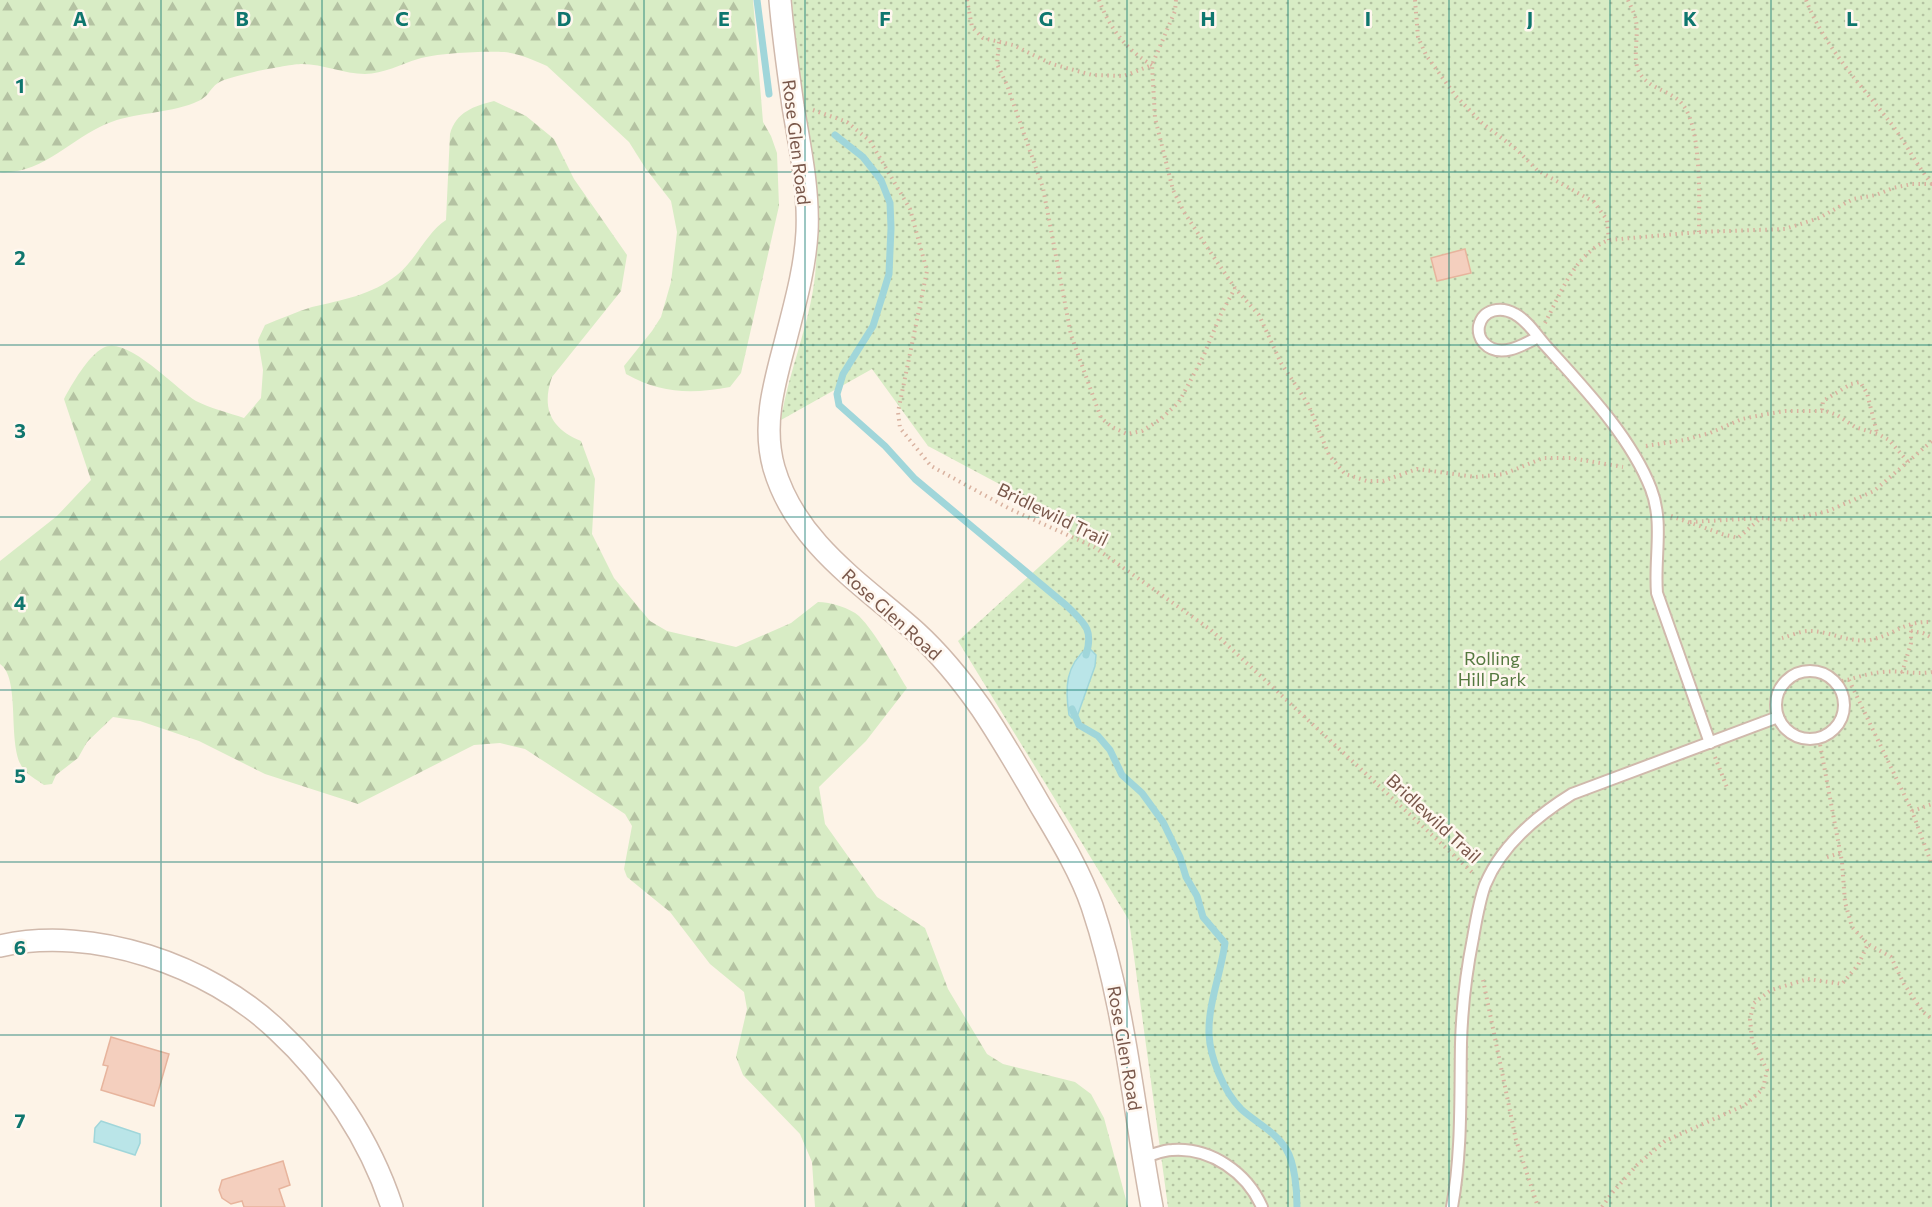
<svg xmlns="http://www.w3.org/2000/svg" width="1932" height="1207" font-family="Commissioner,sans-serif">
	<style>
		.forest { fill: url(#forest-firs) }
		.park { fill: url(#park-dots) }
		.water { fill: #bae5e8; stroke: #a0d6da; stroke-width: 1.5 }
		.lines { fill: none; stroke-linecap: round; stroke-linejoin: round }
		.stream { stroke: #a0d6da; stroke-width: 7 }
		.building { fill: #f4cfbe; stroke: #e7b49d; stroke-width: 1.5 }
		.lane-casing { stroke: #d0b9ac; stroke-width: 14 }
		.street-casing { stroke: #d0b9ac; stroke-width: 24 }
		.path { stroke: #d9b2a0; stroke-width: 4; stroke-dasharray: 1.5 4.5; stroke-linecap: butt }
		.lane { stroke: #fff; stroke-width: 10 }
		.street { stroke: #fff; stroke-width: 21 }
		.grid { fill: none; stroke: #0f766e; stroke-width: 1.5; stroke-opacity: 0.55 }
		.labels { text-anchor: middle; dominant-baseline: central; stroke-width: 5; stroke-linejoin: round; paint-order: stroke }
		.street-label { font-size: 18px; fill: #79574a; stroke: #fff7ef }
		.park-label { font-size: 18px; fill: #54793f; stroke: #fff7ef }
		.grid-label { font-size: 20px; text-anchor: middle; font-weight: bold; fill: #0f766e; stroke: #fff7ef; stroke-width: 5; stroke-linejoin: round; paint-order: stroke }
	</style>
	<defs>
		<pattern id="forest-firs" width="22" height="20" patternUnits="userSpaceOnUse" patternTransform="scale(1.5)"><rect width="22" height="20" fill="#d8ecc5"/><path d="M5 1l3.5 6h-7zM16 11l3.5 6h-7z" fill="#b4c2a2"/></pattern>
		<pattern id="park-dots" width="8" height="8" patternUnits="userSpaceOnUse" patternTransform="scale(1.5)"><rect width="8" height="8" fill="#d8ecc5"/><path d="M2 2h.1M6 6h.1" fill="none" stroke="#b4c2a2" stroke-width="1.8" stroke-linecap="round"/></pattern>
	</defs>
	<rect width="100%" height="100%" fill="#fdf3e7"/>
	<g class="forest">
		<path d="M0,0h753l10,122 8,14 6,17 2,53 -38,167 -11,14c-37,7 -69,7 -104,-13l-2,-8 28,-35 9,-14 10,-35 6,-50 -6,-31 -25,-32 -17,-27 -82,-76c-13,-6 -29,-13 -43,-14 -21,-1 -67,1 -86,7 -17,5 -35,15 -53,15 -21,0 -42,-10 -63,-10 -12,0 -75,12 -84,19 -10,7 -8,14 -24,20 -28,11 -59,9 -88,21 -35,15 -65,51 -106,48z"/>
		<path d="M494,101l32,15 28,23 20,40 53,76 -6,36 -69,86c-11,31 -1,52 29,64l14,38 -3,55 22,44 36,43 17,10 69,16 55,-24 27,-21c12,0 32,6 41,14 17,17 35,51 48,72l-41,53 -47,46 6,37 52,73 48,31 23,61 39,65 16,10 72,18 16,12 13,24 24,89h-313l-3,-45 -12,-28 -57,-59 -7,-18 11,-48 -3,-17 -34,-28 -40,-52 -43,-35 -3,-8 8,-43 -7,-12 -100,-65 -25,-6 -26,2 -116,59 -93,-30 -66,-33 -59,-20 -27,-4 -26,25 -9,16 -22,17 -4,9 -8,1c-7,-5 -18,-11 -22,-18 -15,-24 -1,-89 -22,-103v-103l57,-45 34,-36 -27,-81c8,-15 24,-43 39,-51 23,-14 74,42 93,53 14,7 33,12 48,17l17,-20 2,-28 -5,-30 7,-15c15,-6 31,-13 47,-18 30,-7 60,-12 85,-32 19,-15 30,-43 49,-55l4,-86c6,-22 24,-28 44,-33z"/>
	</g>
	<path class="park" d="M792,0h1140v1207h-764l-39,-287 -171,-279 115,-105 -29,-28 -116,-62 -56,-77 -91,51c8,-52 32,-102 35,-156 5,-88 -20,-176 -24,-264z"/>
	<g class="water">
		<path d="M1088,647l8,8 -1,11 -17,48 -6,4 -3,-3c-4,-27 -4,-49 19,-68z"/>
		<polygon points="101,1121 140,1134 140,1143 135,1155 94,1142 95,1128"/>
	</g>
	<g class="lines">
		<g class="stream">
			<polyline points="757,0 769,94"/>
			<path d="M835,135l28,22 18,23 9,23 1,25 -2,46 -7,23 -9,29 -30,48 -6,20 2,11 46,41 30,33 152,127c17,17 27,23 19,49"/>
			<path d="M1072,709l7,16 19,11 12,14 12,25 20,18 21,29 17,35 6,20 11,19 6,21 22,26c-4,30 -17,61 -16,91 1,24 15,58 32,75 14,13 35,23 45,40 9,14 11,42 11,58"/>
		</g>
	</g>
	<g class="building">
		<polygon points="1465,249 1471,273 1437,281 1431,258"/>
		<polygon points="111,1037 169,1054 154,1106 101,1090 108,1066 103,1065"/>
		<polygon points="283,1161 290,1185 279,1189 285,1207 244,1207 242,1201 231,1204 222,1198 219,1190 222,1180"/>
	</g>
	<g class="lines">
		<defs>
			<g id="lane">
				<path d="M1538,337c-16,9 -39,22 -54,6 -4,-4 -6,-11 -5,-17 4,-17 22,-20 36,-12 13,7 22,22 31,32 38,42 85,91 105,143 13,33 3,70 6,104l53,150"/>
				<circle cx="1810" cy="705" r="34"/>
				<path d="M1144,1157c9,-2 19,-7 28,-7 39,-3 75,23 90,57"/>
				<path d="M1452,1207c10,-54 8,-110 9,-164 1,-35 5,-70 12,-105 3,-17 6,-36 12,-53 16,-39 53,-70 87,-91l206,-77"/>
			</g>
			<g id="street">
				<path d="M780,0c3,35 8,71 13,106 7,42 16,84 14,126 -2,38 -13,75 -22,111 -11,41 -23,83 -11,125 22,75 87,115 142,164 24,22 46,49 65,76 21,31 40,64 59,97 19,32 40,66 52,101 33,98 41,200 60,301"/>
				<path d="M0,946c93,-21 209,19 277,84 52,48 93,110 115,177"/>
			</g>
		</defs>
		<use href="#lane" class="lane-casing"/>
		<use href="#street" class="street-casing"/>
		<g class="path">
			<polyline points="967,0 972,27 983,38 1013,45 1052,64 1092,75 1124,76 1152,65"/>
			<path d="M1099,0c10,27 27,50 53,65"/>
			<polyline points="1176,0 1175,11 1152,65 1155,118 1173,190 1184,212 1211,253 1235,288 1259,315 1281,363 1308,404 1329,455 1345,474 1367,481 1383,481 1417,469 1476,477 1504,474 1543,458 1571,458 1623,467"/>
			<polyline points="1415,0 1418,37 1426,55 1455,95 1482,123 1516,149 1537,170 1594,202 1607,220 1609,240"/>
			<path d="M1628,0c3,7 7,14 8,21 3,16 -4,37 3,51 10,18 33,18 44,33 19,24 16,96 16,127"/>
			<path d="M1806,0c19,48 56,86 87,126 14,19 24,40 39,58"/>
			<polyline points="999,42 997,64 1007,85 1043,188 1071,335 1101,418 1112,427 1127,434 1142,431 1161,419 1179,402 1203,357 1221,314 1235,288"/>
			<polyline points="813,110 847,122 870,141 910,209 927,271 898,412 900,428 931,466 1010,509 1094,547 1211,630 1474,874"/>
			<path d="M1545,323c16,-30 30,-70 64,-83l90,-8 86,-3 34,-11 34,-19 23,-4 17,-7 19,-4h20"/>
			<polyline points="1822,410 1823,401 1851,384 1860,382 1867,393 1877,433"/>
			<polyline points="1646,446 1684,440 1710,433 1742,419 1761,415 1785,411 1826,411 1837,415 1855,427 1878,434 1889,440 1908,462"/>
			<polyline points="1671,516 1722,534 1738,538 1761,518 1790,520 1828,511 1874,491 1932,441"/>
			<polyline points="1690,522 1760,518"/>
			<polyline points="1911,631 1923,633 1932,638"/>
			<path d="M1782,638c8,-2 18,-7 27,-7 22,0 43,14 65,8 23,-6 30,-18 58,-17"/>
			<polyline points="1902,673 1911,643 1911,624"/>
			<polyline points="1849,680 1912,811 1932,865"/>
			<path d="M1836,682c16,-2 30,-9 47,-10 17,-2 33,3 49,0"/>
			<polyline points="1819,739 1842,862 1845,902 1852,927 1868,944 1891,957 1904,984 1923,1012 1932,1019"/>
			<polyline points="1715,757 1728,790"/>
			<polyline points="1912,811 1932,804"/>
			<polyline points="1827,857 1840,853"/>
			<polyline points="1483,980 1516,1140 1538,1207"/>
			<polyline points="1602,1207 1612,1193 1637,1165 1665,1141 1745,1105 1763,1089 1767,1070 1752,1040 1750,1019 1754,1003 1771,990 1808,979 1842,984 1858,965 1868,944"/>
		</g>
		<use href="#lane" class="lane"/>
		<use href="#street" class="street"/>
	</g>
	<path class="grid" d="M161,0v1207M322,0v1207M483,0v1207M644,0v1207M805,0v1207M966,0v1207M1127,0v1207M1288,0v1207M1449,0v1207M1610,0v1207M1771,0v1207M0,172h1932M0,345h1932M0,517h1932M0,690h1932M0,862h1932M0,1035h1932"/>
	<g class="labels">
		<g class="street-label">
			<text transform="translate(797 142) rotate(83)">Rose Glen Road</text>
			<text transform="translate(1053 514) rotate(26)">Bridlewild Trail</text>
			<text transform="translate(892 614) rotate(42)">Rose Glen Road</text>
			<text transform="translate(1434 818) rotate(43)">Bridlewild Trail</text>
			<text transform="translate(1125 1048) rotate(80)">Rose Glen Road</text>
		</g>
		<g class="park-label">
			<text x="1492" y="658">Rolling<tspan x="1492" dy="21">Hill Park</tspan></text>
		</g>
	</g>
	<g class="grid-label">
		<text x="80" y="26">A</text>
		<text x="242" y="26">B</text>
		<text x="402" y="26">C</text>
		<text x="564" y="26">D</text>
		<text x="724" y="26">E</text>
		<text x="885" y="26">F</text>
		<text x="1046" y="26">G</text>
		<text x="1208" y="26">H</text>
		<text x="1368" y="26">I</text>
		<text x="1530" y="26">J</text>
		<text x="1690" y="26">K</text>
		<text x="1852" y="26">L</text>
		<text x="20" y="93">1</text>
		<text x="20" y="265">2</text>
		<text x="20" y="438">3</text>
		<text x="20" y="610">4</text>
		<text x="20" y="783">5</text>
		<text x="20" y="955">6</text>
		<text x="20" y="1128">7</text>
	</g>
</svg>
